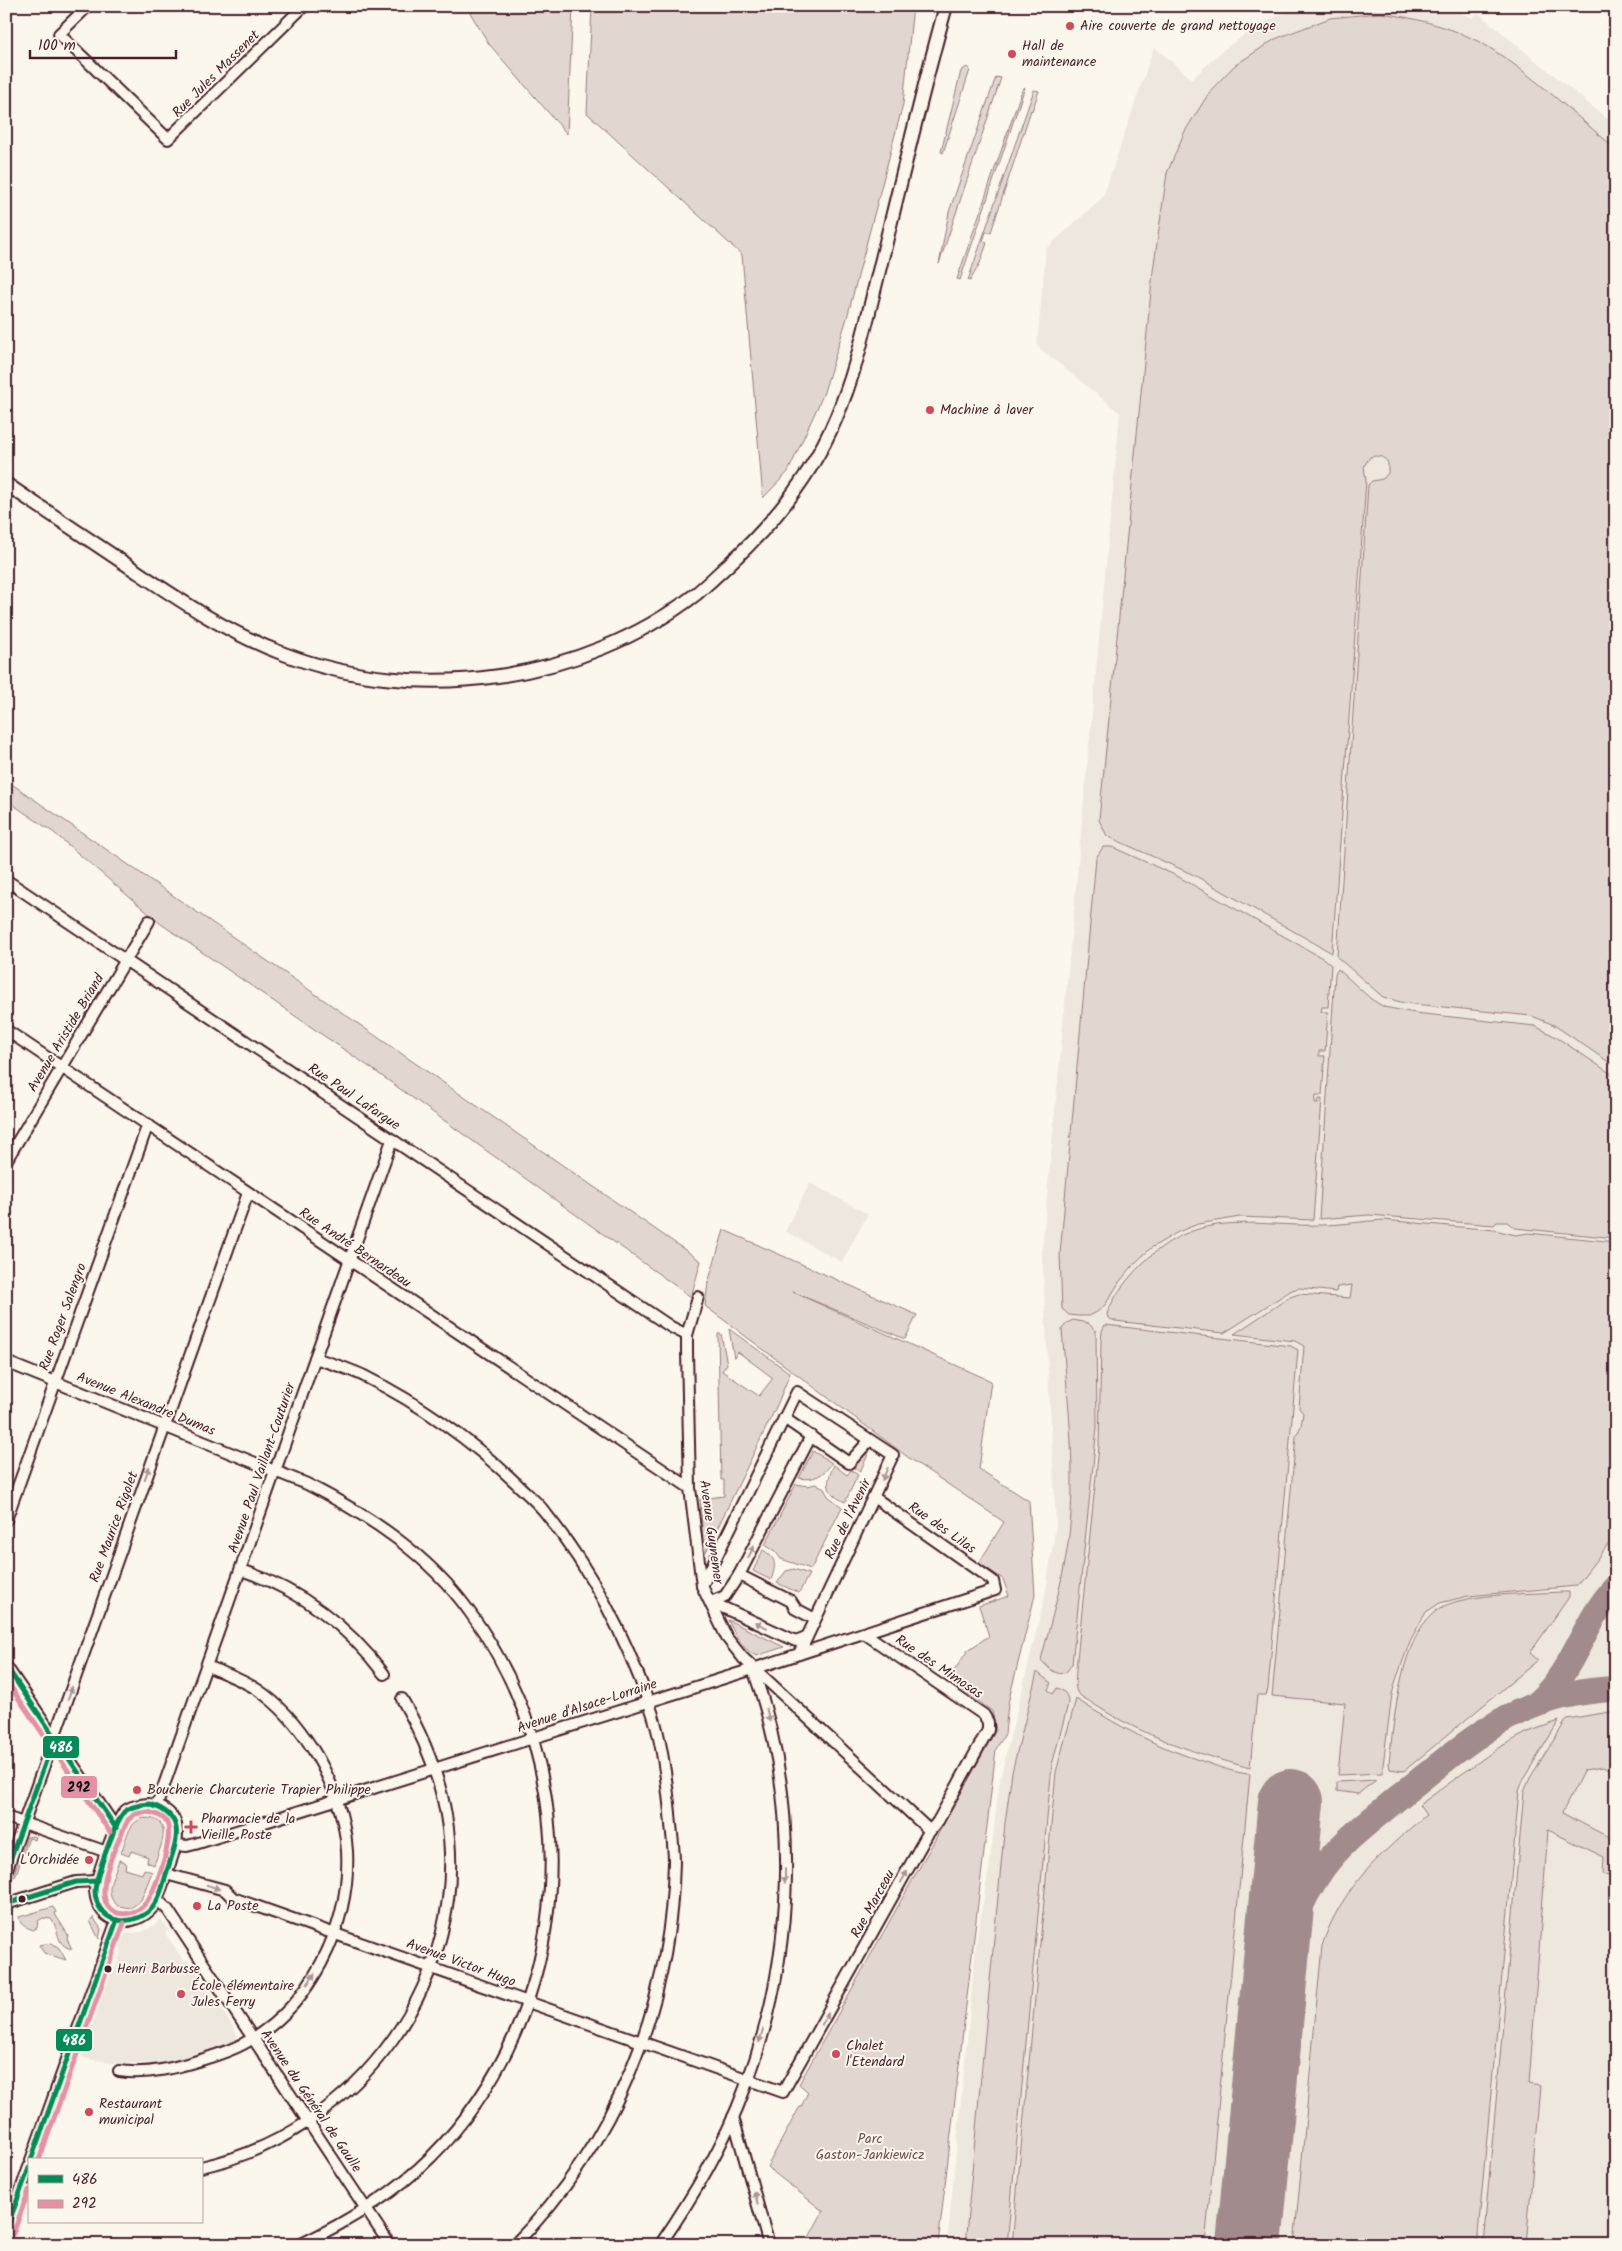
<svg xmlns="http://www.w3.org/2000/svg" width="1622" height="2251" font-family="Kalam,sans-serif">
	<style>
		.built { fill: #eee7de }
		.green { fill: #e2d7d0; stroke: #967b7e }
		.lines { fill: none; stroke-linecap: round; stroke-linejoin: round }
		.taxiway { stroke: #a28b8c; stroke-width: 26 }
		.runway { stroke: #a28b8c; stroke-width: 66 }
		.minor-casing { stroke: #4a1f2b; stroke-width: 14 }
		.major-casing { stroke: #4a1f2b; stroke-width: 16 }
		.minor { stroke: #fbf7ec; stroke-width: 10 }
		.major { stroke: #fbf7ec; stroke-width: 12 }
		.bus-1-casing { stroke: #fbf7ec; stroke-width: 9 }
		.bus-2-casing { stroke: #fbf7ec; stroke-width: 9 }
		.bus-1 { stroke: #008b59; stroke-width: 5 }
		.bus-2 { stroke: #e491a5; stroke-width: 5 }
		.oneway { fill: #ab9695 }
		.poi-dot { fill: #d1495b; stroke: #fbf7ec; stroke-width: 2 }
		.bus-dot { fill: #4a1f2b; stroke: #fbf7ec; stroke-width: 2 }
		.labels { text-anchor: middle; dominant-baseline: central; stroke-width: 4; stroke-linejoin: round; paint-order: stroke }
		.bus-label { font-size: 13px; fill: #4a1f2b; stroke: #fbf7ec; text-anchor: start }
		.poi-label { font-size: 14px; fill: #4a1f2b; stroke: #fbf7ec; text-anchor: start }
		.street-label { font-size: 14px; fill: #4a1f2b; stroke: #fbf7ec }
		.park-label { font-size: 14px; fill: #704d54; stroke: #fbf7ec }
		.line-badge { stroke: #fbf7ec; stroke-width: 2 }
		.badge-label { font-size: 14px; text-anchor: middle; font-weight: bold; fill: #fff }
		.pale-badge-label { font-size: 14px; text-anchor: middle; font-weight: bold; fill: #111 }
	</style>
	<rect width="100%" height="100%" fill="#fbf7ec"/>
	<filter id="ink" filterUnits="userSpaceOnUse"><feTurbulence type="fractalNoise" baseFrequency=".02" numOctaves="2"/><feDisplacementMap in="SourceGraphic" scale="10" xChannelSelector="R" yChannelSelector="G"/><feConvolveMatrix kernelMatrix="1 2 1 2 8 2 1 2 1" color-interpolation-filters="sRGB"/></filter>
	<g filter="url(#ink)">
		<g class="built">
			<polygon points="1304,6 1444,6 1473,18 1478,13 1616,126 1616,2245 947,2245 977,1936 990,1863 997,1801 1001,1775 1045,1596 1056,1524 1042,1251 1120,413 1037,346 1046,249 1103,197 1154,47 1192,79 1222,51 1251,30 1281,14"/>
			<polygon points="810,1183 868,1214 842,1262 785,1231"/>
			<polygon points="161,1919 169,1930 165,1933 184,1961 187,1959 233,2027 237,2035 236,2039 207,2053 165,2063 118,2064 83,2058 81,2051 109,1973 113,1974 122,1949 118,1947 122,1934 142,1932 153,1926"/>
		</g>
		<g class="green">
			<polygon points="466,6 573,6 567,134 489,44"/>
			<polygon points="592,6 913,6 903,104 847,318 823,395 788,472 763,498 742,255 587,113"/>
			<path d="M1380,13c37,5 77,15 110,35 43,27 86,68 126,101v918l-62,-42 -22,-9 -128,-13 -21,-6 -46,-40 31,-472 4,-4 11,-2 5,-6v-10c-4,-7 -11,-8 -18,-6l-6,9 2,15 -34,472 -138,-78 -87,-39 -8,-16 54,-549 14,-98 18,-42 26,-41 23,-24 41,-27 55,-21z"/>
			<polygon points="967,67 970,70 943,153 941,152 961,71"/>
			<polygon points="996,77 1001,78 939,264 949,212"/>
			<polygon points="1025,87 960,280 957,279 1022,90"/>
			<polygon points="1034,90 1039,91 1032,111 1031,110 991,232 986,232 983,241 987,243 980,263 970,281 968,280"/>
			<polygon points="6,780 701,1261 691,1297 368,1066 161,924 53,832 6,800"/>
			<polygon points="1103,847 1112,847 1177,876 1324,959 1331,965 1328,1007 1322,1007 1321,1012 1328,1012 1325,1051 1319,1051 1319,1056 1325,1056 1322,1095 1316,1095 1315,1103 1318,1103 1319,1099 1322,1099 1313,1220 1240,1217 1198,1224 1178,1232 1151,1248 1136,1262 1120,1281 1105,1305 1097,1312 1089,1316 1078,1316 1069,1315 1062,1309 1060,1254 1096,858"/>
			<polygon points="1338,969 1371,999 1384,1007 1415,1013 1535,1026 1556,1037 1616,1077 1616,1238 1515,1228 1507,1222 1497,1222 1494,1225 1369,1215 1319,1219 1335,974"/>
			<path d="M1383,1220l111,10 22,5 12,-2 88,9v292l-40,52 -108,10 -28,7 -14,9 -16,29 -14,39 -4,14 -10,79 -44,2 7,-72 -73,-7 24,-260 5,-10 2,-13 -4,-5 5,-62 -9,-5 -61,-7 56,-37 9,-3 51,4 2,-13 -15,2 -1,5 -37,-4 -7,2 -68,43 -109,-12 -7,-3 -1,-4c7,-19 21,-36 35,-50 57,-57 110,-37 180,-39 20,0 41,-4 61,-5z"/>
			<polygon points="724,1230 917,1315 905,1339 793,1292 991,1381 979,1469 1029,1501 1035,1595 1008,1703 1005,1734 996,1749 938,2245 805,2245 823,2211 767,2167 799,2108 801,2107 808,2092 799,2084 996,1730 992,1711 948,1680 968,1650 989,1636 979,1606 1009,1596 1003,1579 979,1563 1004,1522 909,1458 705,1306 708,1283"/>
			<path d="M1073,1320l15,3 8,8 1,96 -25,237c-2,2 -3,5 -5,7 -9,8 -21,-5 -26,-11 11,-44 25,-88 29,-134 6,-65 -3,-132 -8,-197l5,-6z"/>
			<path d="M1105,1325l186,21 7,4 -30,339 -2,6h-9l-7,73c-55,-15 -107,-32 -155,-63 -5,-4 -15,-8 -18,-13 -3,-6 -1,-17 -1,-23l23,-222 2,-106 1,-10z"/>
			<polygon points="729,1329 790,1373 778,1403 704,1556 700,1499 724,1496 724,1480 721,1480 718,1334 721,1334 727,1364 722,1371 759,1396 773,1378 738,1352 734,1358"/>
			<path d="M871,1448l-11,24 -7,-5c5,-8 9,-18 18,-19z"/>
			<path d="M813,1451l19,12c-8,12 -19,18 -33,15z"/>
			<path d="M834,1465l13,10 4,-5 7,5 -13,27c-19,-9 -20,-18 -11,-37z"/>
			<polygon points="796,1484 807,1486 816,1484 823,1487 828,1496 842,1507 811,1569 781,1559 775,1551 765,1545"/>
			<path d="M763,1550c14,8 13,16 8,30l-18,-9z"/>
			<polygon points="794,1569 809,1574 799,1593 777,1583 786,1571"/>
			<path d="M1562,1592h7v5l-39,56 8,7 -134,111 -14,-2 -1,-6c5,-42 11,-136 55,-157 29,-13 85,-12 118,-14z"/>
			<path d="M728,1620l56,27 -28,9c-13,-6 -22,-23 -28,-36z"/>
			<path d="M1037,1672l14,11 -3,7 5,4 4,-6c8,3 11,7 11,16l-16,61 -45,480h-42l40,-422 7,-51z"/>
			<path d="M1076,1699c44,28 80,48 129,63 14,5 30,11 45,12l-45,471h-193l44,-473z"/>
			<polygon points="1616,1711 1616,1774 1603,1767 1584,1770 1562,1813 1616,1841 1616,1876 1603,1874 1604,1857 1548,1830 1529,2084 1540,2086 1526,2245 1483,2245 1524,1792 1530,1778 1567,1719"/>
			<path d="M1559,1721l-35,57 -5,13 -42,454h-183l28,-299c18,-57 60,-94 104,-131l-7,-10 79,-57 30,-16z"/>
			<polygon points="1376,1780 1358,1794 1337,1791 1337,1782"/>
			<polygon points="135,1812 137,1814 125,1827 117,1850 115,1850 123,1823"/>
			<path d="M144,1818c32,-1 16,30 10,47l-7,-3 1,-5 -17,-6 -2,5 -8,-3c5,-13 7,-31 23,-35z"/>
			<polygon points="169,1823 172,1838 166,1853 164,1852 169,1836 167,1824"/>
			<polygon points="32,1836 36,1837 35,1840 29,1838 15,1877 13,1876 27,1837"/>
			<path d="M119,1860l7,3 -1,6 17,5 2,-5 8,3 -11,28 -10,8 -13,-2c-16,-12 -4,-30 1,-46z"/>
			<polygon points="107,1869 111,1870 105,1889 106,1899 104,1902 101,1890"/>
			<path d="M110,1905l12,7 16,-2 2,2c-12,5 -22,6 -32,-4l-1,-3z"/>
			<path d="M53,1907l3,5 -1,2 13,21 -1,4 5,10c-17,-3 -12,-20 -21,-30l-8,-1 -5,3 -1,7 -4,2c-8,-4 -12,-3 -14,-13z"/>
			<polygon points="93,1917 101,1929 99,1939 90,1921"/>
			<polygon points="52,1943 59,1948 66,1960 44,1953 39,1945"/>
		</g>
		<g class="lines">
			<g class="taxiway">
				<path d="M1538,1702c36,-31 45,-81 78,-115"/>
				<path d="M1274,1987c9,-43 23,-82 48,-118 21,-29 51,-50 78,-73 70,-56 120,-104 216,-107"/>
			</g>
			<polyline class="runway" points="1249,2245 1291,1802"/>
			<defs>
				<g id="minor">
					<polyline points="88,6 59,34 168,139 304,6"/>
					<polyline points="6,880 671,1327 687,1335"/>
					<polyline points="6,1030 690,1488"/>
					<polyline points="6,1161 149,921"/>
					<polyline points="698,1297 687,1335 687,1351 690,1488 702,1586 727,1638 743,1658 929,1830"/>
					<path d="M315,1358c17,6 36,11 51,19 56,28 106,64 151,107 9,9 19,17 27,27 48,60 80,122 106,195 11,30 17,76 20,107 1,16 4,33 4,49 -3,144 -58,281 -160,383"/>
					<path d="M6,1362l301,122c61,31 121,70 162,127 121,164 107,400 -38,546 -38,38 -83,65 -132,88"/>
					<polyline points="784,1418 849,1463 869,1441"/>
					<polyline points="6,1520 148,1124"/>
					<path d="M241,1570c58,19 106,55 143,104"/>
					<polyline points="739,1575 791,1601 796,1609 815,1619"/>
					<polyline points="702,1586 797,1392 893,1455 799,1654"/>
					<polyline points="711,1602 725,1596 739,1575 811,1436"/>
					<polyline points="711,1602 796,1641 806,1637"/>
					<polyline points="6,1666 116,1828"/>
					<path d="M149,1804c39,8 29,38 19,65 -4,13 -9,26 -14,37 -20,24 -56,20 -59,-15 -1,-8 23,-74 29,-79 6,-6 16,-7 25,-8z"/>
					<polyline points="157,1805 392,1140"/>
					<polyline points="6,1817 107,1852"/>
					<polyline points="176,1845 187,1846 195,1844 753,1669 995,1590 993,1581 875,1498"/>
					<polyline points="6,1872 248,1193"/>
					<polyline points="166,1874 225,1890 233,1898 783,2092 927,1835 938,1821 988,1730 988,1722 984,1715 864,1633"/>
					<polyline points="157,1899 168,1910 390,2245"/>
					<polyline points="6,1904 76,1882 97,1881"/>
					<path d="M119,2071c30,4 56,-3 85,-12 13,-4 26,-8 39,-15 67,-35 108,-118 104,-193 -2,-36 -16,-73 -35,-103 -14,-22 -32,-43 -54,-58 -15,-10 -34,-17 -51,-24"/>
					<polyline points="733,2117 769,2245"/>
					<polyline points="31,2160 117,1920"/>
					<path d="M201,2167c157,-34 273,-190 245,-352 -7,-41 -23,-79 -44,-116"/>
					<polyline points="6,2231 29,2167"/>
					<path d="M660,2245c34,-50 64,-100 85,-157 50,-130 56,-284 9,-416"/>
				</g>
				<path id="major" d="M6,484c44,29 87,58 130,87 48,32 94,63 148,83 134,51 299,28 412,-60 11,-9 21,-19 32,-29 45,-41 84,-90 108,-147 20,-46 30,-95 42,-143 22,-90 43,-180 68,-269"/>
			</defs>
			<use href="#minor" class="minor-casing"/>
			<use href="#major" class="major-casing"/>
			<use href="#minor" class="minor"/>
			<use href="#major" class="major"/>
			<defs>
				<g id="bus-1">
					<polyline points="6,1666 116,1828"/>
					<path d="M149,1804c39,12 28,36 18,67 -3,11 -7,27 -14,36 -15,18 -47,20 -56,-5 -1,-3 -2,-8 -2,-11 0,-13 21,-70 29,-79 6,-6 17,-7 25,-8z"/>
					<polyline points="6,1871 54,1739"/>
					<polyline points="6,1904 76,1882 97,1881"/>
					<polyline points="31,2160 117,1920"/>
					<polyline points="6,2230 29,2168"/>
				</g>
				<g id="bus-2">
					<polyline points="6,1680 110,1832"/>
					<path d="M148,1812c7,2 16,4 19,11 7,14 -12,73 -24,83 -6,6 -16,9 -25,7 -33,-9 1,-74 10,-93l7,-6z"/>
					<polyline points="39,2160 124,1923"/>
					<polyline points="13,2234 29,2190"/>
				</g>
			</defs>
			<use href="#bus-1" class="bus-1-casing"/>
			<use href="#bus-2" class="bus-2-casing"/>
			<use href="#bus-1" class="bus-1"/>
			<use href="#bus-2" class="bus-2"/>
		</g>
		<defs><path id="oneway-solid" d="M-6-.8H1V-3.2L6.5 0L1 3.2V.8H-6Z" transform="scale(1.25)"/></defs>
		<g class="oneway">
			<use href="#oneway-solid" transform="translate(147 1473) rotate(-70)"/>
			<use href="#oneway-solid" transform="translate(885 1474) rotate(114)"/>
			<use href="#oneway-solid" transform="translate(751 1552) rotate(-63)"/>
			<use href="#oneway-solid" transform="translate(761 1625) rotate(-155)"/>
			<use href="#oneway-solid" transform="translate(70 1693) rotate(-71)"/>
			<use href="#oneway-solid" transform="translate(768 1715) rotate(76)"/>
			<use href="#oneway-solid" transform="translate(785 1876) rotate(90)"/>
			<use href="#oneway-solid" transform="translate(904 1877) rotate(-61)"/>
			<use href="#oneway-solid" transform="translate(213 1887) rotate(19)"/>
			<use href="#oneway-solid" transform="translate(311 1979) rotate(-57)"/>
			<use href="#oneway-solid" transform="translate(825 2019) rotate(-61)"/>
			<use href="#oneway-solid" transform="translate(761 2036) rotate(107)"/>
			<use href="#oneway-solid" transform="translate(756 2198) rotate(-106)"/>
		</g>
	</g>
	<g class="poi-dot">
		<circle cx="1070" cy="26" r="5"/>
		<circle cx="1012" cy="54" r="5"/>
		<circle cx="930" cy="410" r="5"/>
		<circle cx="137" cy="1790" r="5"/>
		<path d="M188.5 1819.5h5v5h5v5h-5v5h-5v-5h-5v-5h5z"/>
		<circle cx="89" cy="1860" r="5"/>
		<circle cx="197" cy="1906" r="5"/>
		<circle cx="181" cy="1994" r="5"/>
		<circle cx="836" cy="2054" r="5"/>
		<circle cx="89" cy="2112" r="5"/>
	</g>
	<g class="bus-dot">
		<circle cx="22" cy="1899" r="4.5"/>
		<circle cx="108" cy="1969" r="4.5"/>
	</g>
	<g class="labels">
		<g class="bus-label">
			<text x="117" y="1969">Henri Barbusse</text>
		</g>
		<g class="poi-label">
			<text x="1080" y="26">Aire couverte de grand nettoyage</text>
			<text x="1022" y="46">Hall de<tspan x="1022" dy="16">maintenance</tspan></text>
			<text x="940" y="410">Machine à laver</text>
			<text x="147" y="1790">Boucherie Charcuterie Trapier Philippe</text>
			<text x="201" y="1819">Pharmacie de la<tspan x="201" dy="16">Vieille Poste</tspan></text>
			<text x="79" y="1860" text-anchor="end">L'Orchidée</text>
			<text x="207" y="1906">La Poste</text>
			<text x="191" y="1986">École élémentaire<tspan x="191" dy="16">Jules Ferry</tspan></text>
			<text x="846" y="2046">Chalet<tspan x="846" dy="16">l'Etendard</tspan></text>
			<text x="99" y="2104">Restaurant<tspan x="99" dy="16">municipal</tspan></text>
		</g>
		<g class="street-label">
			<text transform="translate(216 74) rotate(-45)">Rue Jules Massenet</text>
			<text transform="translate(66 1033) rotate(-59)">Avenue Aristide Briand</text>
			<text transform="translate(354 1097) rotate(34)">Rue Paul Lafargue</text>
			<text transform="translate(355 1248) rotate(34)">Rue André Bernardeau</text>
			<text transform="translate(63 1317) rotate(-70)">Rue Roger Salengro</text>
			<text transform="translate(146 1404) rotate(22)">Avenue Alexandre Dumas</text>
			<text transform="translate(262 1468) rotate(-71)">Avenue Paul Vaillant-Couturier</text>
			<text transform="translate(848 1519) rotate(-64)">Rue de l'Avenir</text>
			<text transform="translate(114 1527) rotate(-70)">Rue Maurice Rigolet</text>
			<text transform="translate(942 1528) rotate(35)">Rue des Lilas</text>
			<text transform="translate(711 1532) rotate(82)">Avenue Guynemer</text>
			<text transform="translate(939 1667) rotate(34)">Rue des Mimosas</text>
			<text transform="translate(587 1706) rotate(-18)">Avenue d'Alsace-Lorraine</text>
			<text transform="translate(873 1904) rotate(-61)">Rue Marceau</text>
			<text transform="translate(461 1963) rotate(20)">Avenue Victor Hugo</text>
			<text transform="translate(311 2101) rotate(56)">Avenue du Général de Gaulle</text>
		</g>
		<g class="park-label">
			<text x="870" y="2139">Parc<tspan x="870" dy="16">Gaston-Jankiewicz</tspan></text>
		</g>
	</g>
	<g class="line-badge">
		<rect x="42" y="1735" width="38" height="24" rx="5" fill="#008b59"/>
		<rect x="60" y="1775" width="38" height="24" rx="5" fill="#e491a5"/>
		<rect x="55" y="2028" width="38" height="24" rx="5" fill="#008b59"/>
	</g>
	<g class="badge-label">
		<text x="61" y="1752">486</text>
		<text x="74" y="2045">486</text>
	</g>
	<g class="pale-badge-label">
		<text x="79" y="1792">292</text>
	</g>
	<rect width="1622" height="2251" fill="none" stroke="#fbf7ec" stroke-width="25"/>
	<rect x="12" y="12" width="1597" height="2226" fill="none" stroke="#4a1f2b" stroke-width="2" filter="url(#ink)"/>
	<rect x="28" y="2158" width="175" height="65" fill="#fbf7ec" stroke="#b4a19f"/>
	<rect x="38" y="2175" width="25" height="8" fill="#008b59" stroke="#b4a19f"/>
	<text x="72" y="2184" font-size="15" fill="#4a1f2b">486</text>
	<rect x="38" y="2200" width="25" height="8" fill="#e491a5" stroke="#b4a19f"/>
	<text x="72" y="2208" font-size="15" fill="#4a1f2b">292</text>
	<path d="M30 50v8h146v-8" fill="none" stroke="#4a1f2b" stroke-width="2.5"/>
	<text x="38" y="50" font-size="15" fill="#4a1f2b" stroke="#fbf7ec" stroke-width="4" paint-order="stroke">100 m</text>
</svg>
